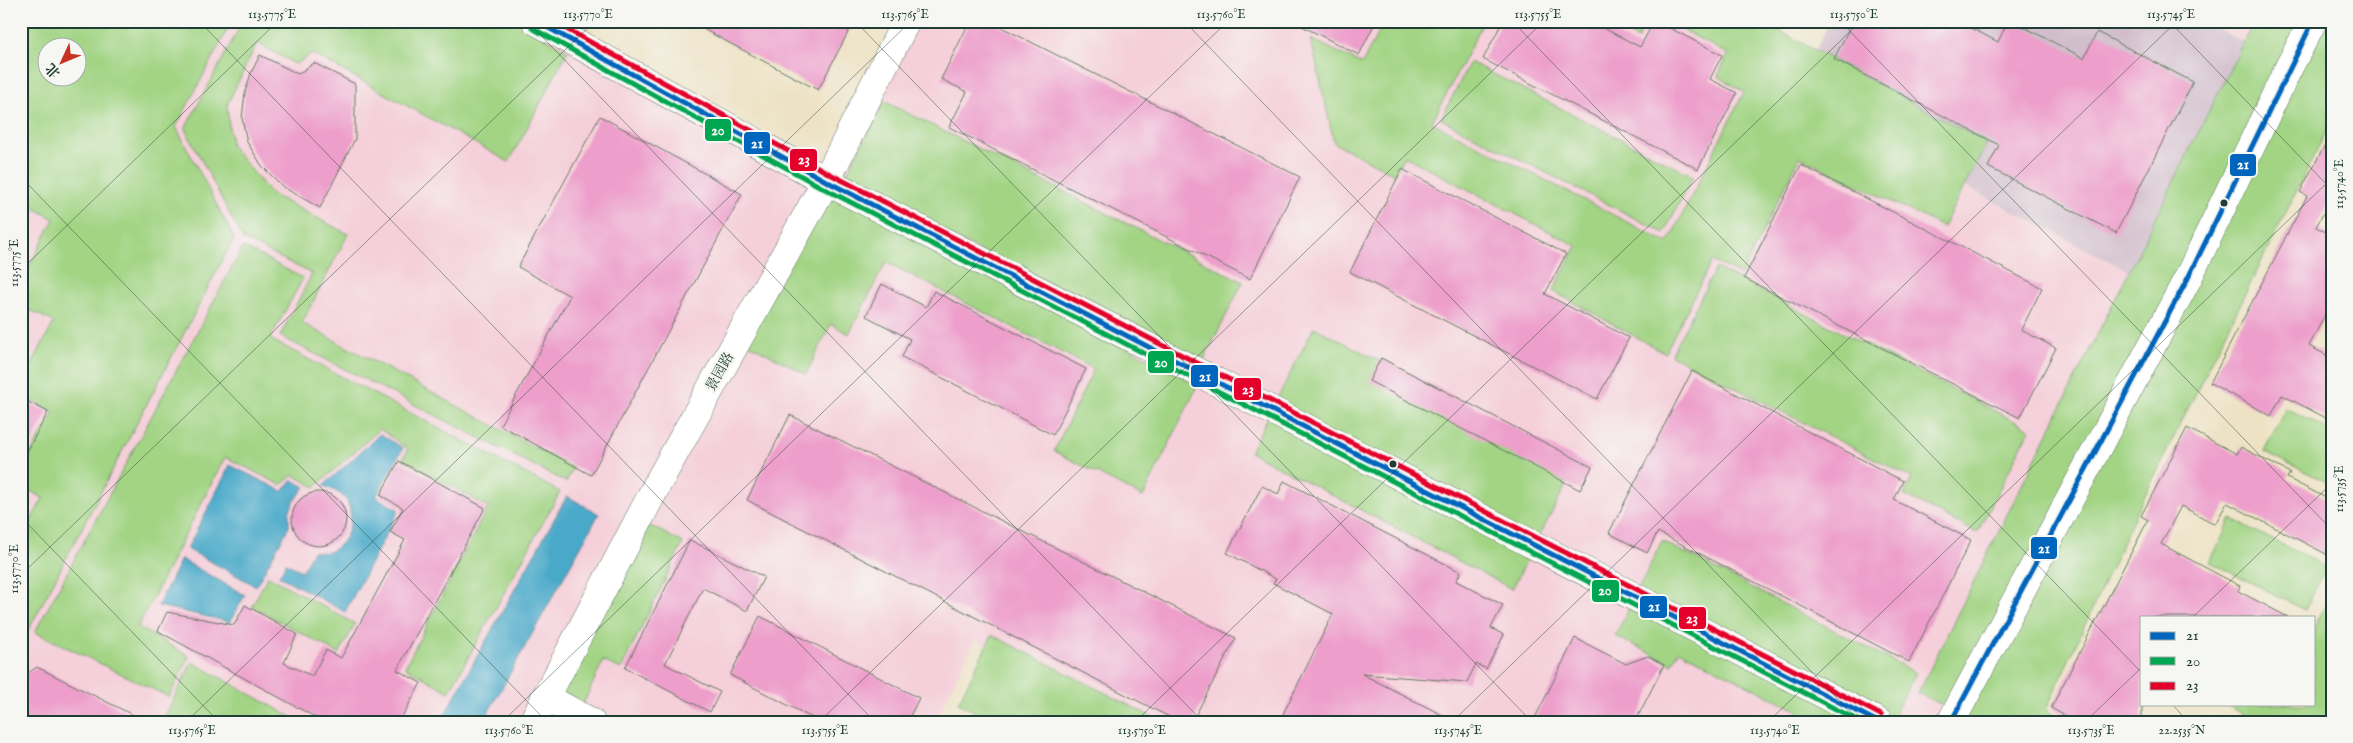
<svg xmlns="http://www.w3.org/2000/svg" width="2353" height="743" font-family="'IM FELL English','Noto Serif SC',serif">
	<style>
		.built { fill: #f5cfd9; fill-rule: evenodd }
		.industrial { fill: #d1bdcb }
		.green { fill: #a2d484; stroke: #60885c; fill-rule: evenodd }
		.water { fill: #4aa9c9; stroke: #34737e }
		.building { fill: #ed9ecb }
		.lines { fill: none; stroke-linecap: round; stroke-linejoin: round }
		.street-casing { stroke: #677766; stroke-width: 29 }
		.street { stroke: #fff; stroke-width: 28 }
		.bus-1-casing { stroke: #f6f6f2; stroke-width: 9 }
		.bus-2-casing { stroke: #f6f6f2; stroke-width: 9 }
		.bus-3-casing { stroke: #f6f6f2; stroke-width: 9 }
		.bus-1 { stroke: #0065bd; stroke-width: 5 }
		.bus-2 { stroke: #00a651; stroke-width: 5 }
		.bus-3 { stroke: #e4002b; stroke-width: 5 }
		.ticks { fill: none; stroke: #1f3d34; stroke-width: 1; stroke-opacity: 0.45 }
		.bus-dot { fill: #1f3d34; stroke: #f6f6f2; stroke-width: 2 }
		.labels { text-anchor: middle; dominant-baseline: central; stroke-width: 4.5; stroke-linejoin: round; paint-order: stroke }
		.street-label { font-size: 14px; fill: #1f3d34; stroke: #f6f6f2 }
		.line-badge { stroke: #f6f6f2; stroke-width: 2 }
		.badge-label { font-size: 14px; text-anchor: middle; font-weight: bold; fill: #fff }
		.neatline { fill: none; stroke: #1f3d34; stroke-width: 2 }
		.ticks-label { font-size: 12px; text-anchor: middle; fill: #1f3d34 }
	</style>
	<rect width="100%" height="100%" fill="#f6f6f2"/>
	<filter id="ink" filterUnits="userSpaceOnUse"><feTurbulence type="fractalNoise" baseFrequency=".02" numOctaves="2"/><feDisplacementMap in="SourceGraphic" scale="10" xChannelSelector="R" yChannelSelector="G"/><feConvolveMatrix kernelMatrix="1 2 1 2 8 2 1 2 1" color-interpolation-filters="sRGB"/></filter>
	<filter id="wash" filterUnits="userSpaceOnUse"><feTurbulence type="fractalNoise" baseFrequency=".0096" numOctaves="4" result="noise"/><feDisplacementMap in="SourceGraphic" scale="20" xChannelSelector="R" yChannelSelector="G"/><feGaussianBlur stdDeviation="1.12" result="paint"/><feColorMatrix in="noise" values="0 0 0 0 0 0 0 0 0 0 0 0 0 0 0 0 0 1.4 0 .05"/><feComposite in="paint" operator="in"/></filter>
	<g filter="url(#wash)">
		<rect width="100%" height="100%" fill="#ede2c4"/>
		<g class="built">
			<path d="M21,21h514l292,160 79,-160h810l75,75 387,201 -228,425h-814l-161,-82 -40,82h-914zM48,48h30v30h-30z"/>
			<polygon points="2205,21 2312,21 2289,66"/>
		</g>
		<polygon class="industrial" points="1830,21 2204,21 2288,67 2178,297 1792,96"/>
		<g class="green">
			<path d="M21,21h211l-56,106 58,111 -205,391 -8,-4v-86l22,-41 -22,-12v-15l33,-59 -33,-17v-29l8,4 25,-48 -33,-16v-24l33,-63 -33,-18zM48,48h30v30h-30z"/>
			<polygon points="243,21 515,21 568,51 509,162 313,54 295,64 257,43 227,105 231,145 271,194 348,234 302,323 573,468 566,482 280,336 312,274 243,239 185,129"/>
			<polygon points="1384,21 1484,21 1432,122 1668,243 1744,92 1718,76 1728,54 1666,21 1761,21 1987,143 1943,227 1800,157 1741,275 1712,261 1665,353 1553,291 1577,246 1404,156 1394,174 1334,143 1311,39 1362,64"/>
			<polygon points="1603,21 1646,21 1638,39"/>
			<polygon points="2254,21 2302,21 2182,271 1949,708 1918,693"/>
			<polygon points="2321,21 2332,21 2332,120 2136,513 2046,710 2067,722 1955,722"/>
			<polygon points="1470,62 1693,176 1664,233 1441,119"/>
			<polygon points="884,101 1243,282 1201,365 843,180"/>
			<polygon points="830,188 1198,385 1143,497 1054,451 1094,369 886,262 849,334 831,324 806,374 745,342"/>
			<polygon points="243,247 303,278 270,339 560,492 449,692 405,667 488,507 403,459 408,449 380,429 315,487 293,475 281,485 225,457 138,627 189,656 169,697 35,632"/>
			<polygon points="1716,268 2030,429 1977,533 1904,495 1912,478 1671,355"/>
			<polygon points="1314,327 1577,464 1512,589 1250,452"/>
			<polygon points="2286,408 2332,431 2332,485 2264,451"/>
			<polygon points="2231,519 2327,567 2305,610 2210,562"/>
			<polygon points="645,523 683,543 621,669 603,661 581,709 571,722 540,722"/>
			<polygon points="1662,541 1916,673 1890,722 1806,722 1804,714 1679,650 1672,664 1615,636"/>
			<polygon points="268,576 355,624 339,654 252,606"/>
			<polygon points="2332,593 2332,722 2255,722 2225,704 2314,704 2314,628"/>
			<polygon points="992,635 1162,722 995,722 958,703"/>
			<polygon points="192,662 301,722 162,722"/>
		</g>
		<g class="water">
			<path d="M380,434l23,14 -27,49 23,13 -54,102 -66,-36 7,-13 16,8 11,-20c5,1 10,2 15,1 19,-6 27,-31 20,-49 -4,-9 -16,-14 -25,-17z"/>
			<polygon points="230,465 282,491 293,480 305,487 293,503 289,513 289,527 256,586 187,549"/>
			<polygon points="567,496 599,514 483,722 452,722 443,717"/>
			<polygon points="181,559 245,595 230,622 158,606"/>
		</g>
		<g id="blocks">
			<g class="building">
				<polygon points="688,21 854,21 818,90"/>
				<polygon points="970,21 989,21 1300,177 1250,279 949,127 967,92 941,79"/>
				<polygon points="1292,21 1376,21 1359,55"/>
				<polygon points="1503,21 1590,21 1640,47 1654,21 1656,21 1722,55 1710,79 1737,93 1698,169 1483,59"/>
				<polygon points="1853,21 1958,21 1998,42 2008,21 2012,21 2084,58 2097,32 2193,82 2116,233 1988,167 1999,145 1834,59"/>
				<polygon points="260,55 298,74 314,63 355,84 355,139 320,208 283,187 262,166 247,142 242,118 245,93 251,73"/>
				<polygon points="600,116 742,194 591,475 500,425 570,296 518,267"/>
				<polygon points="2332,131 2332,209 2327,206 2316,227 2332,235 2332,301 2309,346 2332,358 2332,421 2282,395 2271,416 2210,383 2307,196 2300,192"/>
				<polygon points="1801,165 2042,288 2021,330 2056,348 2020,418 1744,278"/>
				<polygon points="1402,169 1566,254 1545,294 1629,338 1597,399 1350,272"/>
				<polygon points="882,284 926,307 934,291 1086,369 1053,435 902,357 910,339 866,316"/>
				<polygon points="1381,358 1592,467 1580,490 1369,381"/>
				<polygon points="1692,371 1903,481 1894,500 1971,540 1909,662 1658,532 1647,553 1609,533"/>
				<polygon points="21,398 48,412 21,463"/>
				<polygon points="790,415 1236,638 1192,722 1179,722 747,500"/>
				<polygon points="2187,428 2237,454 2241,447 2290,473 2287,478 2332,501 2332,557 2227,503 2215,524 2181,506 2161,544 2240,586 2238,591 2288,617 2142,617 2142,722 2076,722 2051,708 2148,520 2141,516"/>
				<polygon points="399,461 485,508 397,670 421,683 399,722 324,722 158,631 167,612 234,625 245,605 297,634 284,663 312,676 326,650 341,658 405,540 390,532 403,508 380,495"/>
				<polygon points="1284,481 1461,572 1456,581 1503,605 1491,628 1504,635 1486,669 1476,664 1467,682 1362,674 1456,722 1279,722 1333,614 1273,583 1276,579 1227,553 1262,486 1278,494"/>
				<circle cx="319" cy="519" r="27"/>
				<polygon points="690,540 764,577 747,611 703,588 665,664 720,692 710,712 625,668"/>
				<polygon points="760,616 919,698 907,722 820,722 730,675"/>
				<polygon points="1575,638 1626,664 1648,656 1664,665 1635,722 1533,722"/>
				<polygon points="37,667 147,722 21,722 21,678"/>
			</g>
		</g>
	</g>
	<g filter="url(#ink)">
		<use href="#blocks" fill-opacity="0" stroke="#677766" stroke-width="1"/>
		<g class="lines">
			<defs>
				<g id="street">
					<polyline points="536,21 826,181 1878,722"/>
					<polyline points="545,697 591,722"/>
					<polyline points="533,722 659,481 826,181 906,21"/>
					<polyline points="1951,722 2188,278 2289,67 2313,21"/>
				</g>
			</defs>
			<use href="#street" class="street-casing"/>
			<use href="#street" class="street"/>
			<defs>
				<g id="bus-1">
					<polyline points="536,21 826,181 1878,722"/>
					<polyline points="1951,722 2188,278 2313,21"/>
				</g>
				<polyline id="bus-2" points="532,28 823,188 1861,722"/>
				<polyline id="bus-3" points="552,21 830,174 1881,715"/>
			</defs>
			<use href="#bus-1" class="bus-1-casing"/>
			<use href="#bus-2" class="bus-2-casing"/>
			<use href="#bus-3" class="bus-3-casing"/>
			<use href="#bus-1" class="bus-1"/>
			<use href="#bus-2" class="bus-2"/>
			<use href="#bus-3" class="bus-3"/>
		</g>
	</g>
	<path class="ticks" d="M199,21l676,701M527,21l676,701M855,21l677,701M1184,21l676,701M1512,21l630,652M1840,21l492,509M2169,21l163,169M21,177l526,545M21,270l257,-249M21,517l198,205M21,575l574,-554M2193,617l139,-134M2172,704l16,18M186,722l725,-701M502,722l726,-701M819,722l725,-701M1135,722l726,-701M1452,722l725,-701M1768,722l564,-544M2085,722l57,-55"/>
	<g class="bus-dot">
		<circle cx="2224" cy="203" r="4.5"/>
		<circle cx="1393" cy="464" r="4.5"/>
	</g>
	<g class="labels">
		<g class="street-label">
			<text transform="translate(720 372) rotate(-61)">景园路</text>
		</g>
	</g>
	<g class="line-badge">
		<rect x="704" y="118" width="28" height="24" rx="5" fill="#00a651"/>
		<rect x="743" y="131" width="28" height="24" rx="5" fill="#0065bd"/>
		<rect x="789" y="148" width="29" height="24" rx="5" fill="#e4002b"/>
		<rect x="2229" y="153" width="28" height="24" rx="5" fill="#0065bd"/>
		<rect x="1147" y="350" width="28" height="24" rx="5" fill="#00a651"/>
		<rect x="1190" y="364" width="29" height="24" rx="5" fill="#0065bd"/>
		<rect x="1233" y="377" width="29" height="24" rx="5" fill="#e4002b"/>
		<rect x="2030" y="536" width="28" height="24" rx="5" fill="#0065bd"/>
		<rect x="1591" y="579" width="29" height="24" rx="5" fill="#00a651"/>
		<rect x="1639" y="595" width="29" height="24" rx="5" fill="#0065bd"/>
		<rect x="1678" y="606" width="29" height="24" rx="5" fill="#e4002b"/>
	</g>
	<g class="badge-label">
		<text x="718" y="135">20</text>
		<text x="757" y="148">21</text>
		<text x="804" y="164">23</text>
		<text x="2243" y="169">21</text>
		<text x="1161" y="367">20</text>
		<text x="1205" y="381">21</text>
		<text x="1248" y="394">23</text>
		<text x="2044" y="553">21</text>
		<text x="1605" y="595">20</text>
		<text x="1654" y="611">21</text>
		<text x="1692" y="623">23</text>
	</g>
	<rect width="2353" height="743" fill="none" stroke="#f6f6f2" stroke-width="55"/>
	<rect x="2140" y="616" width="175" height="90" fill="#f6f6f2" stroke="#a0aca6"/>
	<rect x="2150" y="632" width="25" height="8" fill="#0065bd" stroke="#a0aca6"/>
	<text x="2186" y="640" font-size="15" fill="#1f3d34">21</text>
	<rect x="2150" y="657" width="25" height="8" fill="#00a651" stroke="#a0aca6"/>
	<text x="2186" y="666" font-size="15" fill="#1f3d34">20</text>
	<rect x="2150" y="682" width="25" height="8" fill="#e4002b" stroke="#a0aca6"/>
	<text x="2186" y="690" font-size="15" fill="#1f3d34">23</text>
	<g transform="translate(62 62) rotate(226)"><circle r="24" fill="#f6f6f2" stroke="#a0aca6"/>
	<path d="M0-4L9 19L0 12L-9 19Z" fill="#c8321e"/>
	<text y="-8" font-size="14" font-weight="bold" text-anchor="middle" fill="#1f3d34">北</text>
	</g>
	<rect x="28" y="28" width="2298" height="688" class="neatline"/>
	<g class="ticks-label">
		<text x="272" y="18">113.5775°E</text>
		<text x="588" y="18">113.5770°E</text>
		<text x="905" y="18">113.5765°E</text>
		<text x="1221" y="18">113.5760°E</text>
		<text x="1538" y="18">113.5755°E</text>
		<text x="1854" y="18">113.5750°E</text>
		<text x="2171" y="18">113.5745°E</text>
		<text transform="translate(2339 184) rotate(-90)" y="4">113.5740°E</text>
		<text transform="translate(14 263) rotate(-90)" y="4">113.5775°E</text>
		<text transform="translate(2339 489) rotate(-90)" y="4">113.5735°E</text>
		<text transform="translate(14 569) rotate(-90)" y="4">113.5770°E</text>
		<text x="192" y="734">113.5765°E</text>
		<text x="509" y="734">113.5760°E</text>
		<text x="825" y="734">113.5755°E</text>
		<text x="1142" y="734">113.5750°E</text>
		<text x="1458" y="734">113.5745°E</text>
		<text x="1775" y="734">113.5740°E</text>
		<text x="2091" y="734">113.5735°E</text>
		<text x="2182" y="734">22.2535°N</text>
	</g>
</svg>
